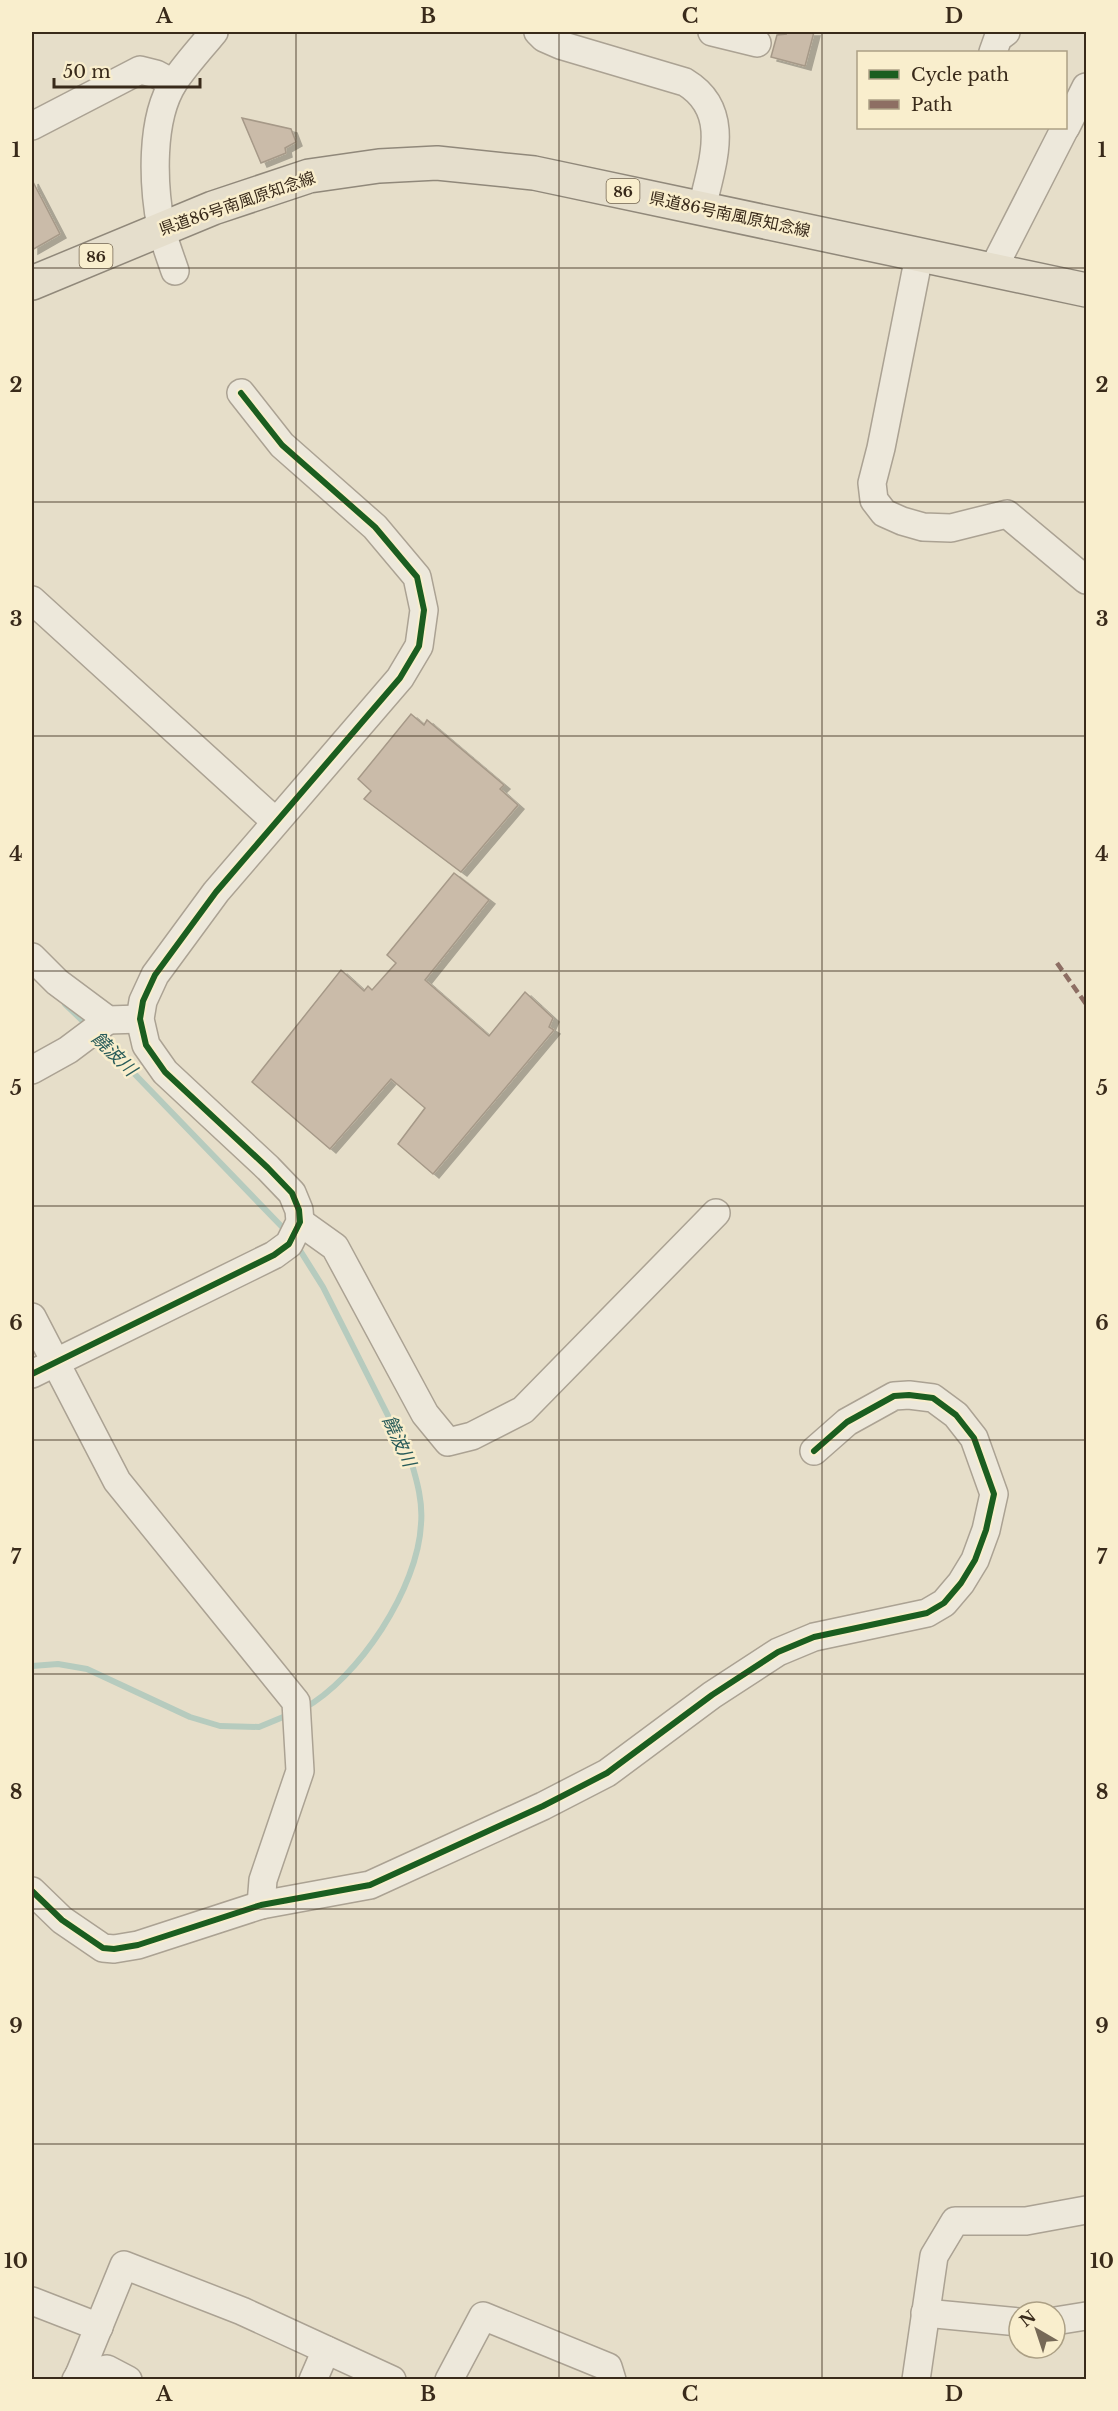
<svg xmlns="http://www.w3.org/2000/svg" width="1118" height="2411" font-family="'Libre Baskerville','Noto Sans JP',serif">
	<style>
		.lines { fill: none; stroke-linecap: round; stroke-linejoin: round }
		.stream { stroke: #b6cbbe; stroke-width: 6 }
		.building { fill: #cabba9; stroke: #a69988; stroke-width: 1.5; filter: url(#shadow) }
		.minor-casing { stroke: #aba293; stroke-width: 30 }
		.major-casing { stroke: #90887a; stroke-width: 36 }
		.minor { stroke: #ede8db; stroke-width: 27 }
		.major { stroke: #e5decc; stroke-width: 33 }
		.quiet { stroke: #8d6e63; stroke-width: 4.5; stroke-dasharray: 9 4.5; stroke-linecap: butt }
		.cycleway-casing { stroke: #f9eecd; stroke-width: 10 }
		.cycleway { stroke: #1b5e20; stroke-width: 6 }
		.grid { fill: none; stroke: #392a1a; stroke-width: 1.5; stroke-opacity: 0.55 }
		.labels { text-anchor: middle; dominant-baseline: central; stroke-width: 5; stroke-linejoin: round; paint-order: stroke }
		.shield { fill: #f9eecd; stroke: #736550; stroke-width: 1.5 }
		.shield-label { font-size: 15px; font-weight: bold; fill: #392a1a }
		.street-label { font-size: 16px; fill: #392a1a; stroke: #f9eecd }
		.water-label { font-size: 18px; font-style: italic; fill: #285b59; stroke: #f9eecd }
		.neatline { fill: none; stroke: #392a1a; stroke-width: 2 }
		.grid-label { font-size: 20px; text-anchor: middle; font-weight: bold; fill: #392a1a }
	</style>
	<defs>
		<filter id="shadow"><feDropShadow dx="6" dy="4" stdDeviation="0" flood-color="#0004"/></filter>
	</defs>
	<rect width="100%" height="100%" fill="#e6dec9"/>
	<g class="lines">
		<g class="stream">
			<polyline points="65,1004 88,1026"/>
			<polyline points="98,1036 286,1231"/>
			<path d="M296,1244l27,43 88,174c6,20 12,41 10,63 -3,64 -62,154 -118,185"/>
			<polyline points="32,1666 58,1664 87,1669 190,1717 220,1726 259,1727 288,1715"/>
		</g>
	</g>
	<g class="building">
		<polygon points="785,32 814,32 805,66 771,57 777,35 786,34"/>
		<polygon points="242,118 291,129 296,142 285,148 286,153 261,163"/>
		<polygon points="32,180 60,234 32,250"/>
		<polygon points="411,714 424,725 427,720 504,785 500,789 518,805 461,872 364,799 371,791 358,779"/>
		<polygon points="454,873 489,900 425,980 489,1036 525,992 553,1018 549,1027 554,1030 433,1174 398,1144 425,1108 391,1079 330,1149 252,1082 341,970 364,991 368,986 372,990 396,963 387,955"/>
	</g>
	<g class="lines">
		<defs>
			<g id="minor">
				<path d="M538,32l6,6 16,7 125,37c48,29 27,81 17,126"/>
				<polyline points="712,32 757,43"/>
				<polyline points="993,52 998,38 1006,32"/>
				<polyline points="32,126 140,70 156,74 173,83"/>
				<polyline points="1066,127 1086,87"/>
				<polyline points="919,256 881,448 872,483 874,500 884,513 902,521 923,527 951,528 1007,514 1086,580"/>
				<path d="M175,271c-5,-15 -11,-30 -14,-44 -8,-42 -11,-108 13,-145 12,-18 27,-34 40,-50"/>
				<polyline points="992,271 1065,128"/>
				<polyline points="32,600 275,821"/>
				<polyline points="32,957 57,982 108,1020 140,1019"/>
				<polyline points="32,1070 68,1050 108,1020"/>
				<polyline points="300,1222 335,1247 425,1414 448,1442 472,1436 523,1410 716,1213"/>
				<polyline points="32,1317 117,1481 296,1702 300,1771 263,1880 261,1905"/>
				<polyline points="32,1374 274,1255 289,1244 300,1222 299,1210 292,1193 268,1168 165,1072 146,1045 140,1019 143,1001 155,975 216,892 400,678 419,646 424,610 417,577 375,527 282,445 241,393"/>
				<polyline points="32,1891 62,1920 103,1948 114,1949 138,1945 261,1905 370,1885 543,1806 607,1773 712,1695 778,1652 814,1637 927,1613 944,1603 961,1583 975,1560 986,1530 994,1494 974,1438 956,1415 933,1398 909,1395 894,1396 847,1422 814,1451"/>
				<polyline points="32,2301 99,2327"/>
				<polyline points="925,2313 1019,2322"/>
				<polyline points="1055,2321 1086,2316"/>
				<polyline points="79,2375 124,2265 242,2311 392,2380"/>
				<polyline points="76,2380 79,2375 107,2369 128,2380"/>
				<polyline points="313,2380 326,2350"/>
				<polyline points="449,2380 483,2316 608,2367 612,2380"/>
				<polyline points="916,2380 934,2256 955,2221 1026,2221 1086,2210"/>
			</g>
			<polyline id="major" points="32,283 213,208 309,176 379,166 437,163 534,173 1086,290"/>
		</defs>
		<use href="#minor" class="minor-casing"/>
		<use href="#major" class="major-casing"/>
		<use href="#minor" class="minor"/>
		<use href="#major" class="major"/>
		<polyline class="quiet" points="1057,963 1086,1004"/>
		<defs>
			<g id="cycleway">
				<polyline points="32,1374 274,1255 289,1244 300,1222 299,1210 292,1193 268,1168 165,1072 146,1045 140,1019 143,1001 155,975 216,892 400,678 419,646 424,610 417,577 375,527 282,445 241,393"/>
				<polyline points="32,1891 62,1920 103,1948 114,1949 138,1945 261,1905 370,1885 543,1806 607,1773 712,1695 778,1652 814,1637 927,1613 944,1603 961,1583 975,1560 986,1530 994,1494 974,1438 956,1415 933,1398 909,1395 894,1396 847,1422 814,1451"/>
			</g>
		</defs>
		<use href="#cycleway" class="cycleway-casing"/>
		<use href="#cycleway" class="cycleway"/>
	</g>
	<path class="grid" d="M296,32v2348M559,32v2348M822,32v2348M32,268h1054M32,502h1054M32,736h1054M32,971h1054M32,1206h1054M32,1440h1054M32,1674h1054M32,1909h1054M32,2144h1054"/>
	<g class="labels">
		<g class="shield">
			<rect x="606.5" y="179" width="33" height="24" rx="4.5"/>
			<rect x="79.5" y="244" width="33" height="24" rx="4.5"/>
		</g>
		<g class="shield-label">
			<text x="623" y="191">86</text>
			<text x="96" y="256">86</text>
		</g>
		<g class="street-label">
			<text transform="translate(237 203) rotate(-19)">県道86号南風原知念線</text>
			<text transform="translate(730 214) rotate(12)">県道86号南風原知念線</text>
		</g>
		<g class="water-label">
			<text transform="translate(114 1054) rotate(44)">饒波川</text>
			<text transform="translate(399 1441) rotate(65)">饒波川</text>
		</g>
	</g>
	<rect width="1118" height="2411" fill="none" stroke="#f9eecd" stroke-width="66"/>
	<rect x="857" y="51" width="210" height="78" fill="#f9eecd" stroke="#aca085" stroke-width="1.5"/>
	<rect x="869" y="70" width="30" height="9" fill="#1b5e20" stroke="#aca085" stroke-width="1.5"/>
	<text x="911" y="81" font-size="18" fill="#392a1a">Cycle path</text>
	<rect x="869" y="100" width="30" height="9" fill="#8d6e63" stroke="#aca085" stroke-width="1.5"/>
	<text x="911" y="111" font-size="18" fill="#392a1a">Path</text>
	<g transform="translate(1037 2330) rotate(321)"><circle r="28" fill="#f9eecd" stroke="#aca085" stroke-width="1.5"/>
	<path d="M0-4.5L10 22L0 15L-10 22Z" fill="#766957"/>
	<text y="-9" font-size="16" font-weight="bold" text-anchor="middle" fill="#392a1a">N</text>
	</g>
	<path d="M54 78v9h146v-9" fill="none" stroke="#392a1a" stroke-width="3"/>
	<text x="63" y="78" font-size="18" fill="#392a1a" stroke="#f9eecd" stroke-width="4.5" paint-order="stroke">50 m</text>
	<rect x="33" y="33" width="1052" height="2345" class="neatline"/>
	<g class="grid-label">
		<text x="164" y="23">A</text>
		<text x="428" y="23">B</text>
		<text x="690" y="23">C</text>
		<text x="954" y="23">D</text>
		<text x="16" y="157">1</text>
		<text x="1102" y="157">1</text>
		<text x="16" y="392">2</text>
		<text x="1102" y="392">2</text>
		<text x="16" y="626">3</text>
		<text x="1102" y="626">3</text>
		<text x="16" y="861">4</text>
		<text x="1102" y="861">4</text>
		<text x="16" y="1095">5</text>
		<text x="1102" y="1095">5</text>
		<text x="16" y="1330">6</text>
		<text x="1102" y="1330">6</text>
		<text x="16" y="1564">7</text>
		<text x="1102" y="1564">7</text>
		<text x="16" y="1799">8</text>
		<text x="1102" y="1799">8</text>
		<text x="16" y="2033">9</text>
		<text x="1102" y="2033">9</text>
		<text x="16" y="2268">10</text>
		<text x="1102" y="2268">10</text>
		<text x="164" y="2401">A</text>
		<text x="428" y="2401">B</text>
		<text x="690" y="2401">C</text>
		<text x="954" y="2401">D</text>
	</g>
</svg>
